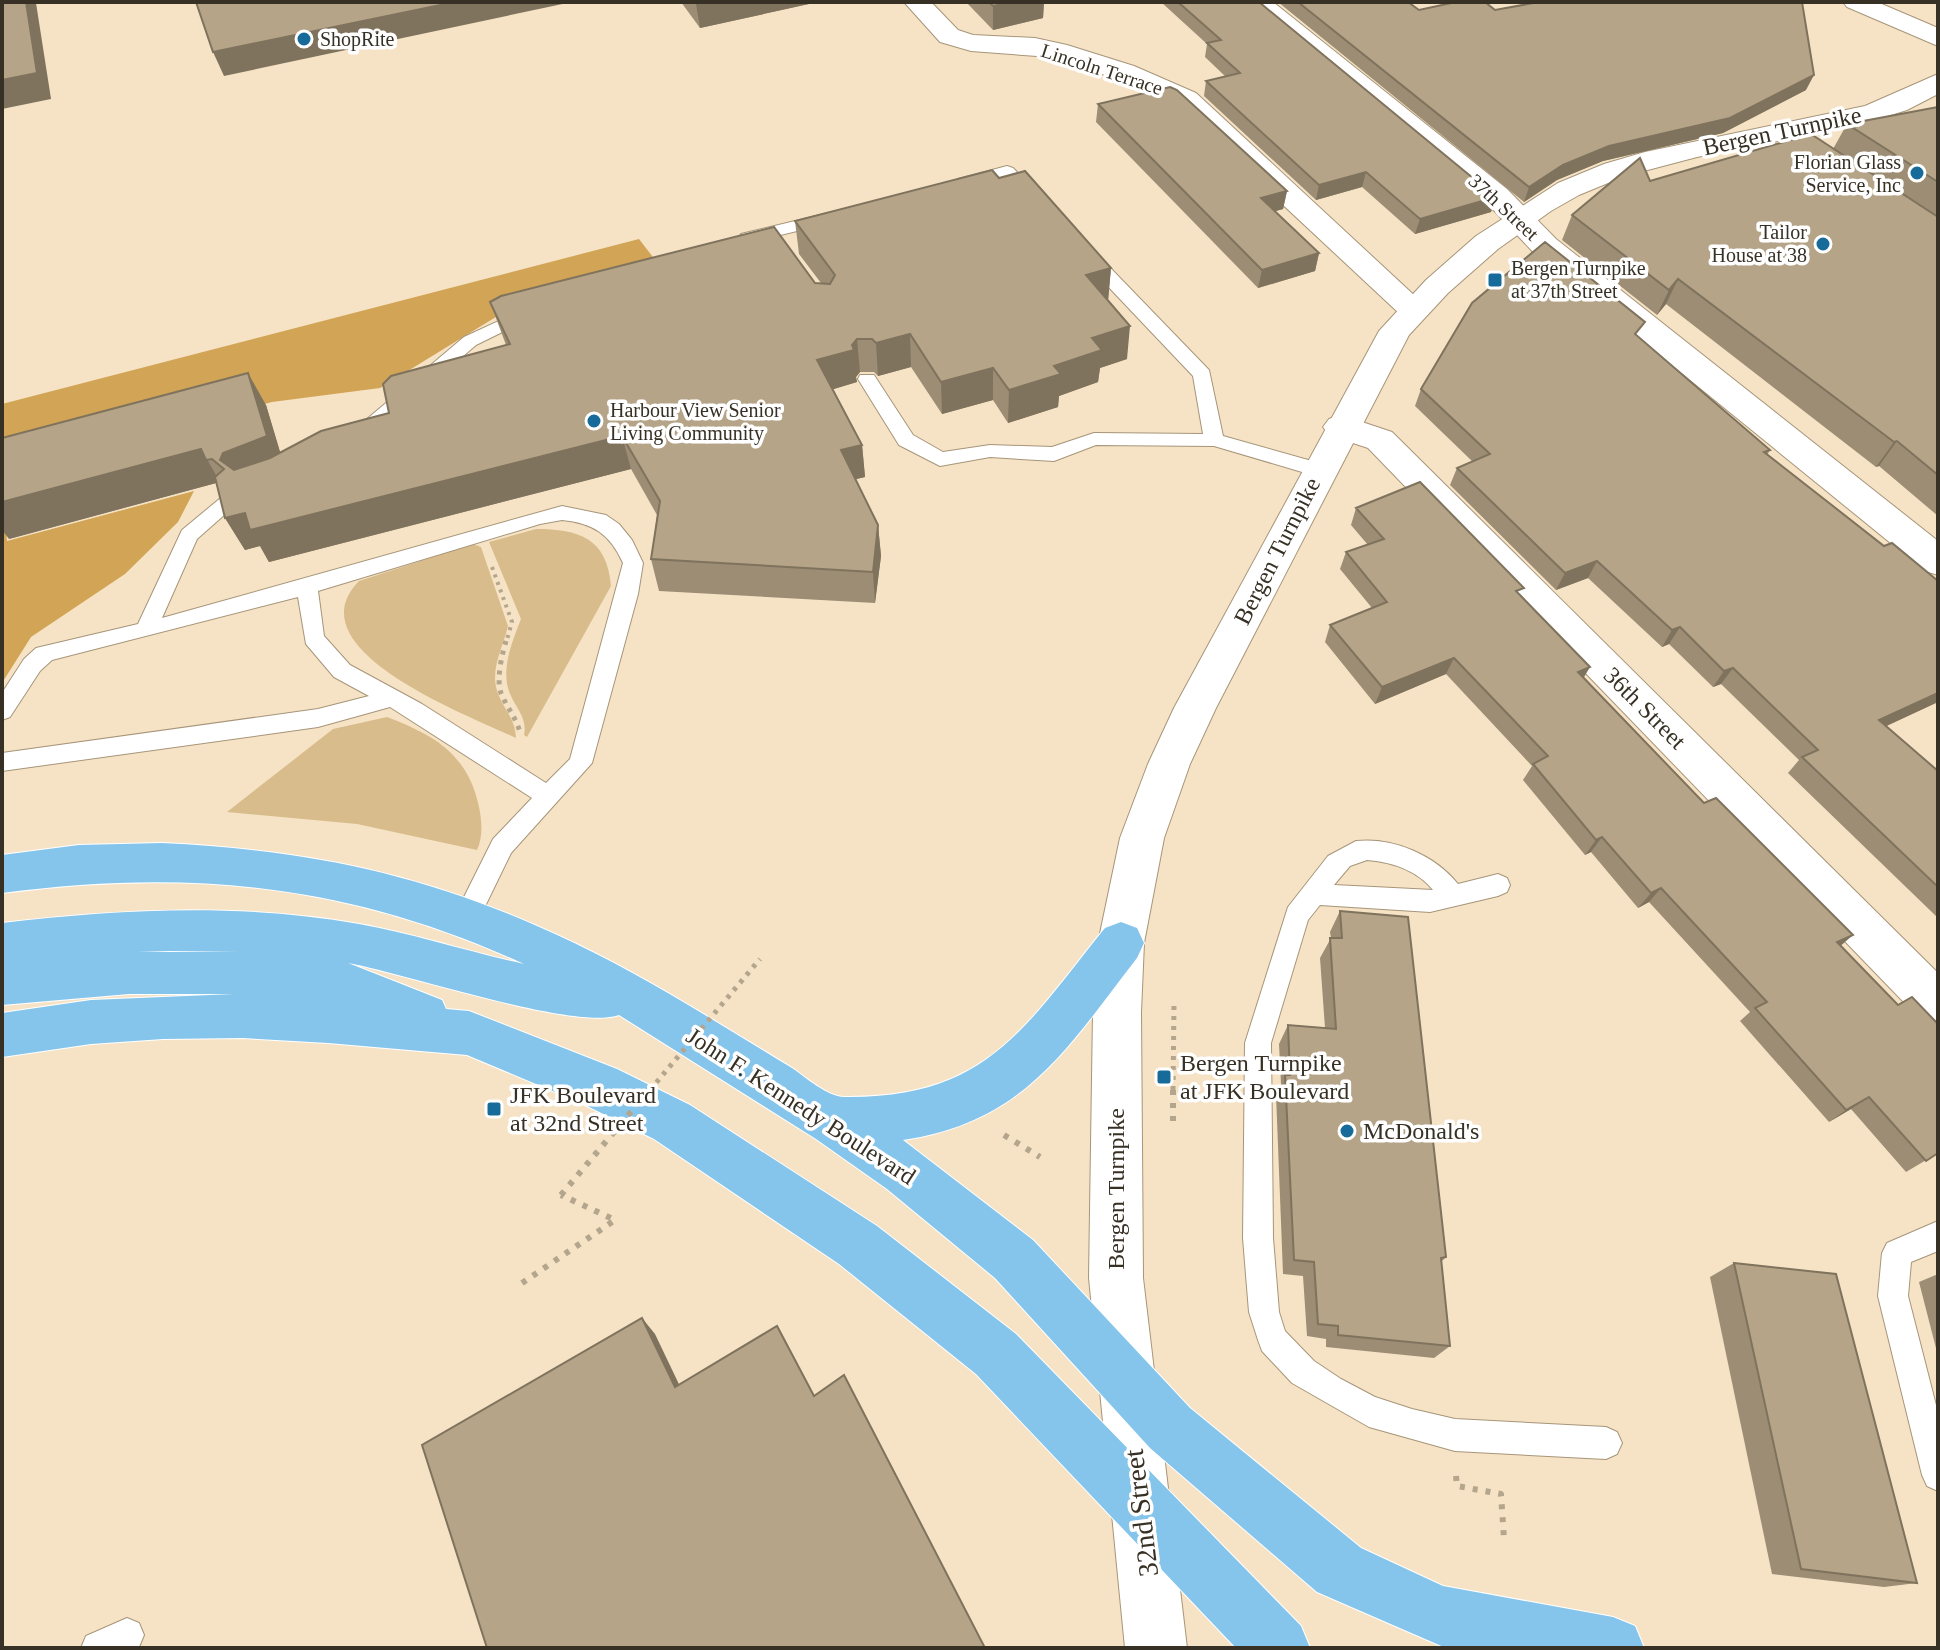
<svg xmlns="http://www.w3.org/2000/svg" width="1940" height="1650" font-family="'Times New Roman',serif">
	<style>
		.green { fill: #d9bc8b }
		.forest { fill: #d1a456 }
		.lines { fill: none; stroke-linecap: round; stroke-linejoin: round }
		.service-casing { stroke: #a79579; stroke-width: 2 }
		.minor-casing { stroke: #a79579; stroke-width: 2 }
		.secondary-casing { stroke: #a79579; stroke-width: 2 }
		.primary-casing { stroke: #fff; stroke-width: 2 }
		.path-far2 { stroke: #b4a58d; stroke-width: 4; stroke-dasharray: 3 5; stroke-linecap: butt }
		.path-far1 { stroke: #b4a58d; stroke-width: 5; stroke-dasharray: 4 6; stroke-linecap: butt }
		.path { stroke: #b4a58d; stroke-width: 6; stroke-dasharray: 5 8; stroke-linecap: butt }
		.service { fill: #fff; fill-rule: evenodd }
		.minor { fill: #fff; fill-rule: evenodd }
		.secondary { fill: #fff; fill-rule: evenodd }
		.primary { fill: #86c5eb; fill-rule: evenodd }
		.path-bridge-far1 { stroke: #b4a58d; stroke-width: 5; stroke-dasharray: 4 6; stroke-linecap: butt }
		.path-bridge { stroke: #b4a58d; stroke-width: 6; stroke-dasharray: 5 8; stroke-linecap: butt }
		.wall { fill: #9c8d74 }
		.shaded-wall { fill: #7f735e }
		.building { fill: #b5a487; stroke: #7f735e; stroke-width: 2 }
		.poi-dot { fill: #166b9b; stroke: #fff; stroke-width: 3 }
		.labels { text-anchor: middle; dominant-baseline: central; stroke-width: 7; stroke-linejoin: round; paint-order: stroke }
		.far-poi-label { font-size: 20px; fill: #373024; stroke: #fff; text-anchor: start }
		.far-street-label { font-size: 20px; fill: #373024; stroke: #fff }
		.street-label { font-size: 24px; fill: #373024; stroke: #fff }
		.poi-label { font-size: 24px; fill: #373024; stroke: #fff; text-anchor: start }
		.near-street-label { font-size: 28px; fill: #373024; stroke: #fff }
	</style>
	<rect width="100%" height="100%" fill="#f6e3c5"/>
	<g class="green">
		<path d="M536,529c43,0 71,9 75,57l-84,151 -3,-2c4,-19 -11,-29 -16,-47 -6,-23 5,-48 13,-69l-32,-77z"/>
		<path d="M473,544l8,3 27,79c-5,22 -20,46 -9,70 7,16 16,23 17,42 -43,-21 -225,-88 -157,-157z"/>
		<path d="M387,717c47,18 81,37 92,90 3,14 4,31 -2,43l-120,-26 -130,-12 106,-83z"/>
	</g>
	<polygon class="forest" points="639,239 656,261 504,312 380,388 272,402 13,472 3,495 7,541 194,491 178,522 125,574 31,637 2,683 2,404"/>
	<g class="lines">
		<defs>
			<g id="service">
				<polygon points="1007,166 1013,168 1040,195 1040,201 1028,201 1004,177 964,187 956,182 958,179"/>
				<polygon points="828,213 834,214 836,218 834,222 747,243 739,238 741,234"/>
				<polygon points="1087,249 1093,250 1209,370 1223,436 1326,465 1329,470 1326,475 1319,477 1214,446 1096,445 1054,461 990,457 940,466 899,445 858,379 860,375 874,375 913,435 943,452 990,445 1052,447 1094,433 1203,434 1193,376 1081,258 1079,254 1081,250"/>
				<polygon points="527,308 536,313 533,317 476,345 368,438 354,438 351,434 354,430 464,337"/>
				<path d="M230,494l10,7 -43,38 -35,79 400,-112 44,9 13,9 13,16 11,23 -5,31 -46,169 -81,90 -35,72 -9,3 -9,-3 -4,-8 39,-78 39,-41 -142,-91 -72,20 -316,44v-18l316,-44 51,-13 -35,-19 -28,-33 -8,-47 -246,63 -12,11 -30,46 -8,3v-27l22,-34 12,-11 102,-24 44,-94 41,-34zM562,520c31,3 48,14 61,43l-53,196 -24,24 -124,-79 -72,-39 -26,-29 -6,-45 222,-67z"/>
				<path d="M1356,841c37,-4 79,14 102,43l40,-10 9,4 3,7 -3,7 -9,4 -68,16 -110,-7 -12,15 -37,123 2,195 6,74 6,19 29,30 27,18 34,18 37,12 43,10 151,8 11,5 5,11 -5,11 -11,5 -151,-8 -86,-24 -77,-44 -30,-32 -4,-11 -9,-28 -6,-74 2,-195 43,-136 40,-51zM1367,860c24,2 50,10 66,30l-99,-5 16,-19z"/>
				<polygon points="1938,1221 1938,1251 1911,1262 1908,1296 1938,1413 1938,1491 1927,1486 1922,1475 1878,1296 1882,1253 1887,1243"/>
				<polygon points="127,1618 139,1623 144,1635 139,1647 81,1648 86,1636"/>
			</g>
			<g id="minor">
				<polygon points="904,2 931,2 958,30 973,35 1035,38 1067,45 1134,66 1196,93 1429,309 1424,316 1413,319 1402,316 1176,105 1114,78 1051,57 971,51 940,42"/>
				<polygon points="1244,2 1273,2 1507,189 1556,239 1938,541 1938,575 1925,571 1534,253 1485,201"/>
				<polygon points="1341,415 1392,432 1938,973 1938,1027 1921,1020 1368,448 1329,435 1323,427 1329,419"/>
			</g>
			<g id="secondary">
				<polygon points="1843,2 1877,2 1938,28 1938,46 1847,7"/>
				<polygon points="1938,74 1938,94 1907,110 1862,124 1697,157 1625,176 1579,195 1551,211 1498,249 1448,293 1409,335 1216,708 1190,764 1164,838 1144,943 1141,1012 1143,1278 1187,1648 1125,1648 1089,1278 1093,1012 1098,943 1120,838 1148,764 1174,708 1379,331 1426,280 1476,236 1558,183 1604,164 1645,152 1865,106"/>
			</g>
			<path id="primary" d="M162,843c145,7 260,30 393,91 82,37 159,87 237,134 13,9 36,29 52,29 143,2 180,-69 261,-169l16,-6 16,6 7,15 -7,15c-69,89 -112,164 -234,182l130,100 157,168 171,140 82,38 170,31 22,9 9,22h-198l-129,-56 -167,-144 -155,-170 -108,-89 -71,-50 -197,-124c-44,16 -214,-42 -271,-52l94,37 4,9 23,2 148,58 73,36 187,121 139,108 285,292 9,22h-74l-260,-274 -137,-110 -185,-125 -73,-36 -114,-48 -139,-12 -85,-5 -80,1 -72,5 -89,13v-44l89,-13 143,-6h-105l-127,11v-82c119,-14 239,-20 357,1 56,10 110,28 165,40 -174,-80 -334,-96 -522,-71v-38l77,-10zM170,951l68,1h-100z"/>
		</defs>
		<use href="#service" class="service-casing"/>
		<use href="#minor" class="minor-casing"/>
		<use href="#secondary" class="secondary-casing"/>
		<use href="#primary" class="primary-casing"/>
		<polyline class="path-far2" points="492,567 512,622 506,643"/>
		<g class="path-far1">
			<path d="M506,641c-4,13 -10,39 -5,52 7,17 14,22 20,42"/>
			<polyline points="1173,1090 1174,1005"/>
		</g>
		<g class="path">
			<polyline points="1173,1121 1173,1088"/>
			<polyline points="1004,1135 1040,1157"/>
			<polyline points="522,1283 615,1220 561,1195"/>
			<polyline points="1456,1476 1457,1486 1501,1494 1504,1539"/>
		</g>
		<use href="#service" class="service"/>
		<use href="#minor" class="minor"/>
		<use href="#secondary" class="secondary"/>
		<use href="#primary" class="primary"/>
		<polyline class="path-bridge-far1" points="650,1090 760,959"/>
		<polyline class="path-bridge" points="561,1195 651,1088"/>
	</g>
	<g class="wall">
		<polygon points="681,2 818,2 700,28"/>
		<polygon points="966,2 1044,2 1043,18 993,30"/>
		<polygon points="1161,2 1259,2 1496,197 1491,212 1415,234 1362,187 1316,200 1204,96 1206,81 1226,77 1205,57 1207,44"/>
		<polygon points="1278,2 1408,2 1419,10 1495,10 1806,90 1723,133 1603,161 1557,180 1524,202"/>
		<polygon points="1098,104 1287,191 1283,209 1275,211 1319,253 1315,271 1258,288 1096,122"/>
		<polygon points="1938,107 1938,516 1879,466 1876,467 1666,304 1657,315 1562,240 1572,215 1650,181 1833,149 1847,124"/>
		<polygon points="999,178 1111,268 1108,300 1127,359 1100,368 1098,382 1059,396 1058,407 1008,423 993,400 942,414 911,367 878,376 874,372 860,372 856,377 857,382 833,389 862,445 865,477 856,479 878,525 881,556 875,603 659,591 651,559 657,515 631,469 269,562 260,546 245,550 225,518 216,483 9,539 266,405 280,453 389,413 506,345 490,302 821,283 799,254 795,221"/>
		<polygon points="1638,337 1770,450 1767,455 1938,702 1886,726 1938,771 1938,918 1788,773 1799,760 1721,684 1713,687 1669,644 1662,647 1588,578 1556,590 1450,485 1457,468 1473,462 1415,406 1421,389"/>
		<polygon points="1356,508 1521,595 1584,678 1841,946 1938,1153 1906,1172 1851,1109 1829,1122 1740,1021 1750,1012 1649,902 1638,908 1591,852 1585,855 1523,780 1532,766 1446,674 1375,704 1325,642 1330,625 1372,608 1340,569 1346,552 1368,545 1351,525"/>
		<polygon points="1340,911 1446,1257 1441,1262 1450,1346 1434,1358 1326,1347 1326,1339 1307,1336 1303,1276 1283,1274 1276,1094 1281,1084 1279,1044 1288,1025 1325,1028 1320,958 1331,938 1330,932"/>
		<polygon points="1734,1263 1917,1583 1884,1587 1772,1574 1710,1277"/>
		<polygon points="1938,1274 1938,1356 1919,1282"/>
	</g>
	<g class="shaded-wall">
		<polygon points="26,2 36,3 51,99 2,109 2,80"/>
		<polygon points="455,2 572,2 224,76 213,52"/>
		<polygon points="706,2 818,2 700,28 696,4"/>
		<polygon points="1012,2 1044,2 1043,18 993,30 993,6"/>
		<polygon points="1814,75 1806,90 1723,133 1603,161 1557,180 1524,202 1529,187 1563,165 1609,146"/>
		<polygon points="1366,172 1362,187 1316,200 1319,185"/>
		<polygon points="1287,191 1283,209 1258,216 1261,198"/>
		<polygon points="1496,197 1491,212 1415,234 1420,219"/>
		<polygon points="1319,253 1315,271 1258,288 1262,270"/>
		<polygon points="1111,268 1108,301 1086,275"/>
		<polygon points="1678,279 1666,304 1657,315 1669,290"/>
		<polygon points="1130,326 1127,359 1100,368 1098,382 1059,396 1058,407 1008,423 1009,390 1054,366 1092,338"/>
		<polygon points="910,334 911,367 878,376 876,343"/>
		<polygon points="857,339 860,372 856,377 857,382 821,393 817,360 852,345"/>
		<polygon points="993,368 993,400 942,414 941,382"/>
		<polygon points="248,373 266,405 285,468 242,485 220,460"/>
		<polygon points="622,436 631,469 269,562 260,546 245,550 225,518"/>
		<polygon points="1897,441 1879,466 1876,467 1894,442"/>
		<polygon points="862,445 865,477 844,482 841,450"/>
		<polygon points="201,449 220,482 9,539 2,530 2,502"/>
		<polygon points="878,525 881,556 875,603 873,572"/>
		<polygon points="1597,561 1588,578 1556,590 1565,573"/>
		<polygon points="1680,627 1669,644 1662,647 1672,630"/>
		<polygon points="1454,658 1446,674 1375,704 1382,687"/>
		<polygon points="1590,667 1580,684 1578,672"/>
		<polygon points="1733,668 1721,684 1713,687 1724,671"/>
		<polygon points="1938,693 1938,702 1865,736 1879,720"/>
		<polygon points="1602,837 1591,852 1585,855 1596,840"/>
		<polygon points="1661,888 1649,902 1638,908 1651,893"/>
		<polygon points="1853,935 1837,949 1837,942"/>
		<polygon points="1869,1097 1851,1109 1829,1122 1846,1110"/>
		<polygon points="642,1318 655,1334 687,1401 675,1387"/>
	</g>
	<g class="building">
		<polygon points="2,2 26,2 37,73 2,80"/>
		<polygon points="196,2 455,2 213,52"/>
		<polygon points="989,2 1012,2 993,6"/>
		<polygon points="1178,2 1259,2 1496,197 1420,219 1366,172 1319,185 1206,81 1240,73 1207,43 1221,40"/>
		<polygon points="1298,2 1408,2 1419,10 1456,2 1485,2 1495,10 1539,2 1802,2 1814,75 1730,118 1609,146 1563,165 1529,187"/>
		<polygon points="1170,87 1177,90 1287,191 1261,198 1319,253 1262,270 1098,104"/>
		<polygon points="1938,107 1938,182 1847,124"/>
		<polygon points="1811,134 1938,217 1938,475 1897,441 1894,442 1678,279 1669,290 1572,215 1640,158 1650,181"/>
		<polygon points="992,170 999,178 1025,171 1111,268 1086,275 1130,326 1092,338 1102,350 1054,366 1061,374 1009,390 993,368 941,382 910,334 876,343 872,339 857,339 852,345 854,350 817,360 862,445 841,450 878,525 873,572 651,559 660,501 622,436 250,530 245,513 225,518 215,477 224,469 212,459 206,460 201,449 2,502 2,438 248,373 267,436 223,453 220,460 234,470 270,458 321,431 389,413 383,384 391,376 510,344 490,302 501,296 774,227 815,283 830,284 835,275 795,221"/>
		<polygon points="1545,242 1645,322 1635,334 1770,450 1764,452 1884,546 1892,543 1938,581 1938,693 1879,720 1938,771 1938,887 1802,757 1818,750 1733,668 1724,671 1680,627 1672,630 1597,561 1565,573 1457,468 1490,454 1421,389 1472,303"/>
		<polygon points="1420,482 1524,588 1516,591 1590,667 1578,672 1704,803 1716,798 1853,935 1837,942 1898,1005 1912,997 1938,1024 1938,1153 1926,1161 1869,1097 1846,1110 1755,1008 1767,1002 1661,888 1651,893 1602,837 1596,840 1533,764 1548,756 1454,658 1382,687 1330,625 1387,602 1346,552 1384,539 1356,508"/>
		<polygon points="1340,911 1408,917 1446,1257 1441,1258 1450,1346 1338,1335 1338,1326 1318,1324 1314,1262 1294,1260 1285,1075 1290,1075 1288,1025 1336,1029 1330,938 1342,938"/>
		<polygon points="1734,1263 1836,1274 1917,1583 1801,1569"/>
		<polygon points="642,1318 675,1387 777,1326 814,1396 844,1375 985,1648 487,1648 422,1445"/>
	</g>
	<g class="poi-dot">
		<circle cx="304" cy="39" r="8"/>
		<circle cx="1917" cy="173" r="8"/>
		<circle cx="1823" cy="244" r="8"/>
		<rect x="1487" y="272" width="16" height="16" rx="4"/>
		<circle cx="594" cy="421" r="8"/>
		<rect x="1156" y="1069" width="16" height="16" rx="4"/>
		<rect x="486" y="1101" width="16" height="16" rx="4"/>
		<circle cx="1347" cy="1131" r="8"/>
	</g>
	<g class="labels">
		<g class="far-poi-label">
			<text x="320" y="39">ShopRite</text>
			<text x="1901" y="162" text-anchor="end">Florian Glass<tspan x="1901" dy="23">Service, Inc</tspan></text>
			<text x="1807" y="232" text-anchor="end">Tailor<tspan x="1807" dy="23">House at 38</tspan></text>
			<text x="1511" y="268">Bergen Turnpike<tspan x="1511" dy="23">at 37th Street</tspan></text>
			<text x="610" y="410">Harbour View Senior<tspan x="610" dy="23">Living Community</tspan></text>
		</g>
		<g class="far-street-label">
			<text transform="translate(1102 69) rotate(18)">Lincoln Terrace</text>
			<text transform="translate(1504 207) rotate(43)">37th Street</text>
		</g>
		<g class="street-label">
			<text transform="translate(1782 131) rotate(-12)">Bergen Turnpike</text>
			<text transform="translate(1277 551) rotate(-63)">Bergen Turnpike</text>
			<text transform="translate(1645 708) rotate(45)">36th Street</text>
			<text transform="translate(801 1106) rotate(33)">John F. Kennedy Boulevard</text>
			<text transform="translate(1116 1189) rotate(-90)">Bergen Turnpike</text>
		</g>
		<g class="poi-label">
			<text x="1180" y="1063">Bergen Turnpike<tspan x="1180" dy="28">at JFK Boulevard</tspan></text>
			<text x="510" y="1095">JFK Boulevard<tspan x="510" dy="28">at 32nd Street</tspan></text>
			<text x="1363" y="1131">McDonald's</text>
		</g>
		<g class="near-street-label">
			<text transform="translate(1141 1513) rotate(-97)">32nd Street</text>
		</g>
	</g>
	<rect width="1940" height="1650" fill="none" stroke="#373024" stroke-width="8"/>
</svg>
